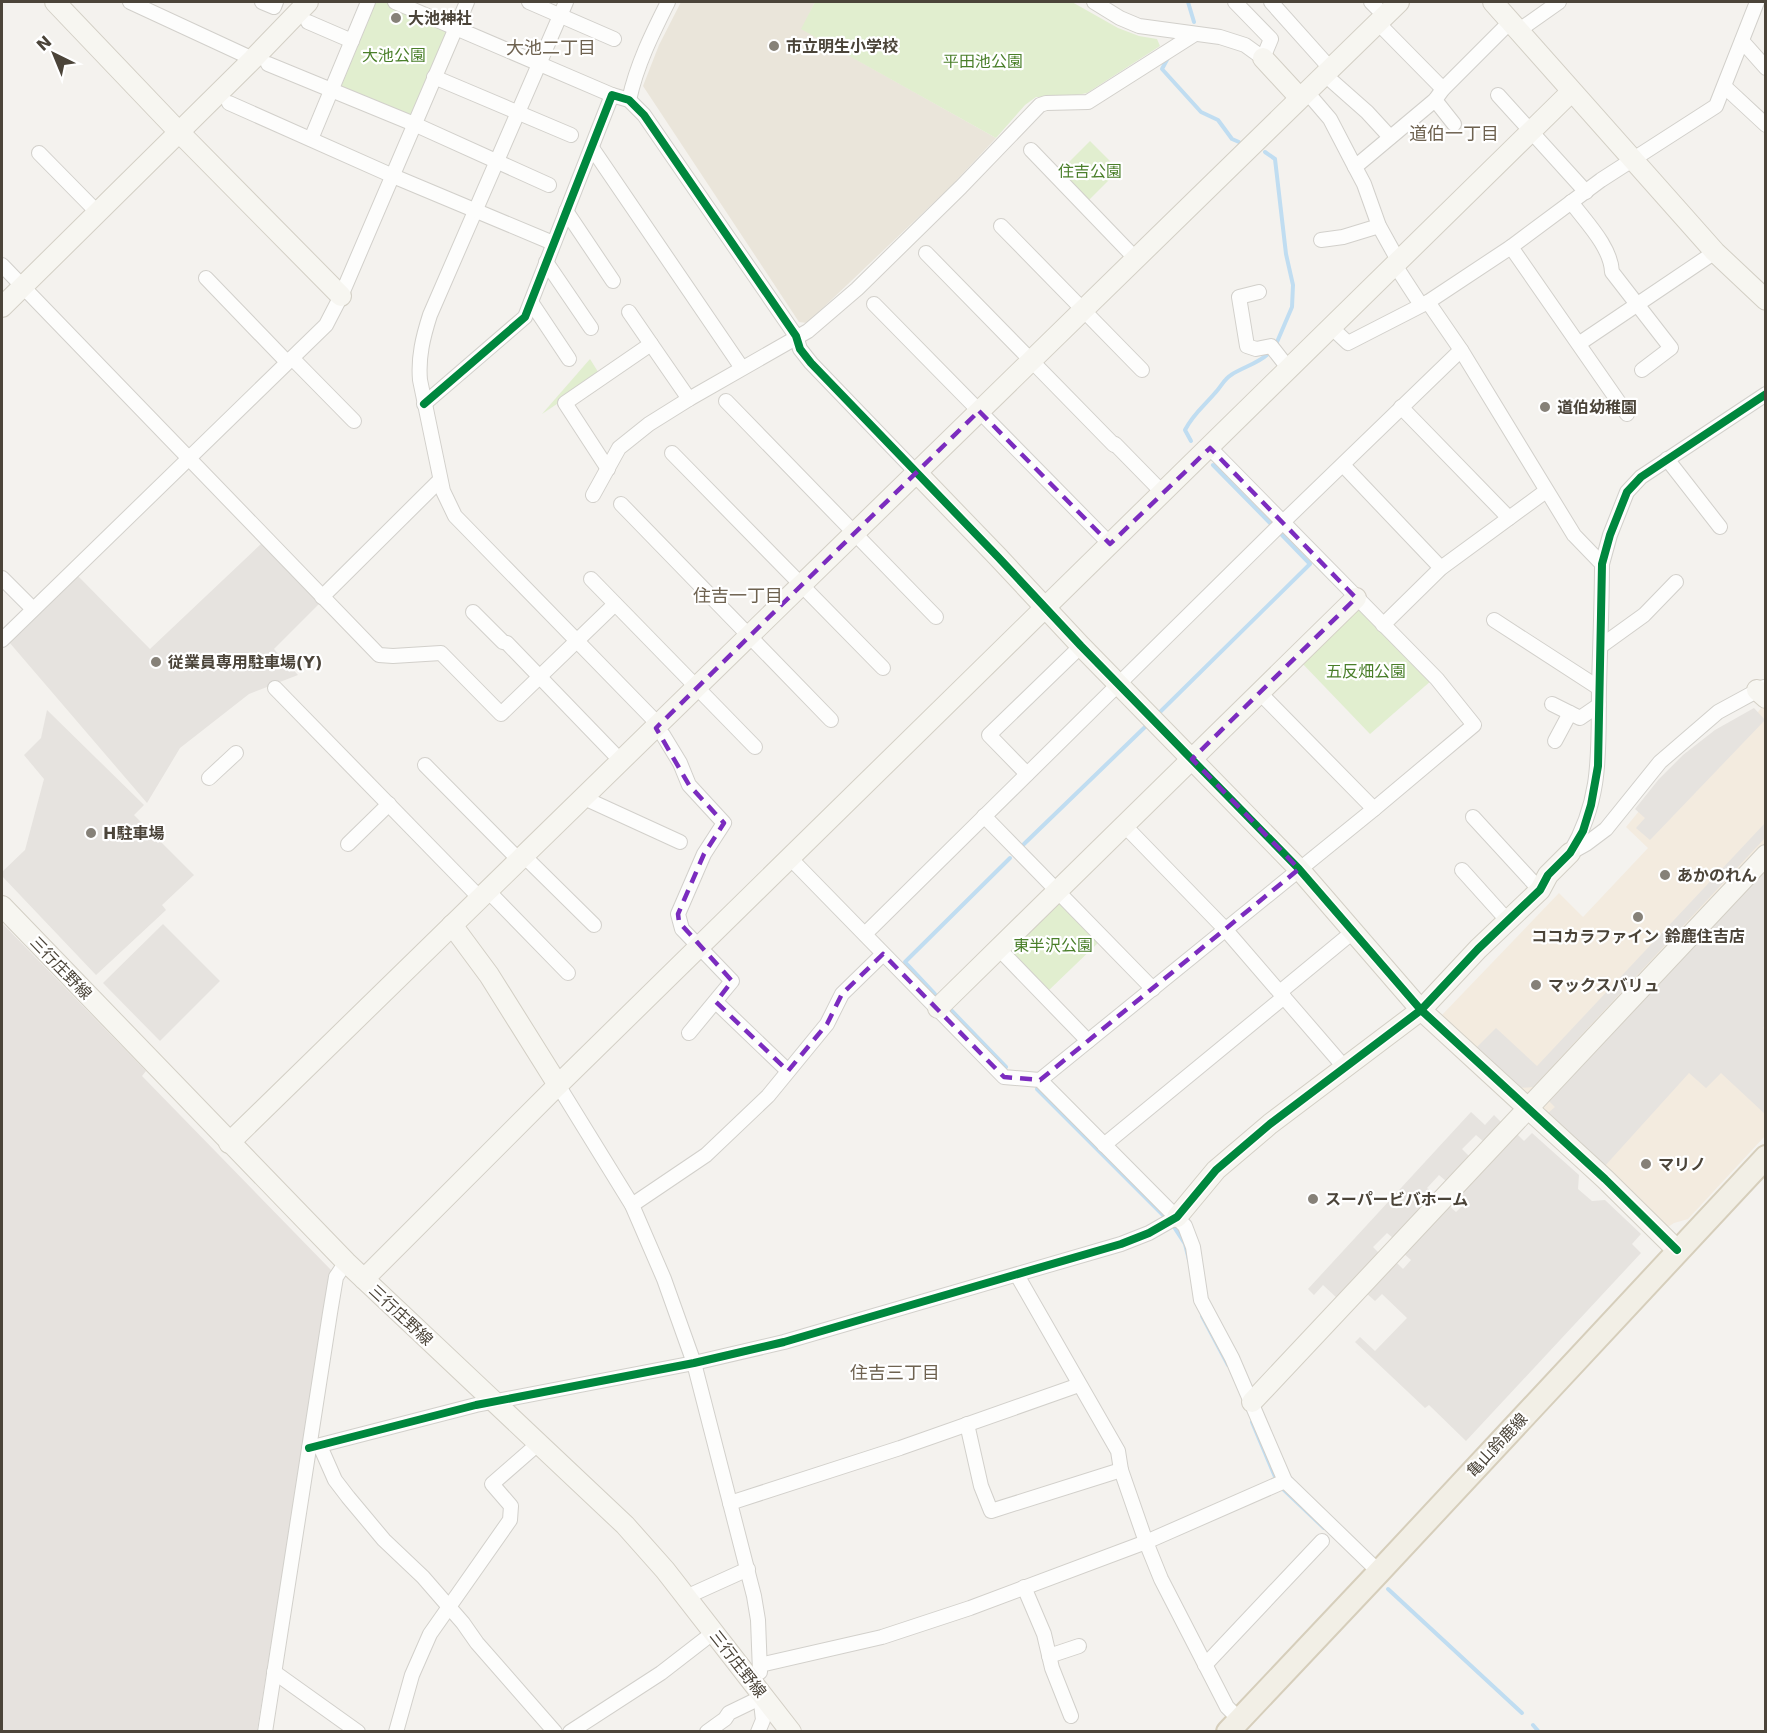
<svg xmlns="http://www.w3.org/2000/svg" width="1767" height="1733" font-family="'DejaVu Sans','Noto Sans JP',sans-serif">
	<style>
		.commercial { fill: #f3ebdf }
		.industrial { fill: #e6e2de }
		.education { fill: #eae5da }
		.green { fill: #e1eecf }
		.parking { fill: #e6e3df }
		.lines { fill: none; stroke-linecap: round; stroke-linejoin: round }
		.stream { stroke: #c0ddf1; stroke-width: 4 }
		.street-casing { stroke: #d2d0cb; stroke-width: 16 }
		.secondary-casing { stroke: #d3cfc5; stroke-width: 22 }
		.primary-casing { stroke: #d6cebb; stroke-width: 26 }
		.street { stroke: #fdfdfc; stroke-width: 14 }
		.secondary { stroke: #f7f6f1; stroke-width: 20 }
		.primary { stroke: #f2efe6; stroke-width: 22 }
		.cycleway-casing { stroke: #fff; stroke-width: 11 }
		.cycleway { stroke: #00873e; stroke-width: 8 }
		.marked { fill: none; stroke: #7b2cbf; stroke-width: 4.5; stroke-dasharray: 12 8; stroke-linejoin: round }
		.poi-dot { fill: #868178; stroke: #fff; stroke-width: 2 }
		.labels { text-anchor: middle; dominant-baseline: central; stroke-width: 4.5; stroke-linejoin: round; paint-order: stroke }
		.poi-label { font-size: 16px; font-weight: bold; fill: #4b4439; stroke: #fff; text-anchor: start }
		.park-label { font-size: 16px; fill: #4a7f2a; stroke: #fff }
		.street-label { font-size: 16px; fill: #4b4439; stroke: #fff }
		.neighbourhood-label { font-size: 18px; fill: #6e6250; stroke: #fff }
	</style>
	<rect width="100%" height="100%" fill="#f4f2ee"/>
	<polygon class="commercial" points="1765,703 1765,1136 1688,1219 1674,1223 1668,1227 1440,1017 1559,893 1583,917 1648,848 1626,827 1662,783 1758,712"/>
	<polygon class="industrial" points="2,923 146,1071 142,1076 331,1270 257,1731 2,1731"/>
	<polygon class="education" points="681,2 815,2 802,29 996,138 950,187 807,323 799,322 643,86 659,45"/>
	<g class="green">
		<polygon points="372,2 387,2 450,29 412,116 337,87"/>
		<polygon points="815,2 1072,2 1118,28 1139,36 1157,39 1160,46 1087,93 1067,97 1036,97 1025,105 996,138 801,29"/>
		<polygon points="1090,141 1119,170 1087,202 1058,173"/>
		<polygon points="590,359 600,375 542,414"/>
		<polygon points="1360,608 1432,680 1370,734 1301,662"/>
		<polygon points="1055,903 1062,903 1100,941 1047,992 1008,952"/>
	</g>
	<g class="parking">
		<polygon points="262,543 320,603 274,649 298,675 249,694 180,748 147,803 9,642 77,575 150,649"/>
		<polygon points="1754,708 1765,720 1650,840 1636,828 1645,818 1635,809 1659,779 1683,755 1715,730"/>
		<polygon points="47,710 144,805 134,815 194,875 162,905 166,910 96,975 2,876 2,872 25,850 44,779 24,755 41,738"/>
		<polygon points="1765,823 1765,838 1533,1087 1519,1088 1476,1048 1496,1028 1537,1066"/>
		<polygon points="1765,868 1766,1025 1763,1028 1766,1030 1765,1114 1721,1073 1706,1088 1689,1073 1603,1168 1547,1114 1555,1107 1549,1101"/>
		<polygon points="163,924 220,981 160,1041 103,983"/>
		<polygon points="1471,1112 1485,1125 1494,1115 1501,1122 1483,1141 1476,1135 1462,1149 1469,1156 1446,1181 1439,1175 1427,1188 1434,1194 1393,1238 1387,1233 1373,1247 1379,1253 1337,1298 1323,1285 1314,1295 1308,1289"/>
		<polygon points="1516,1133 1524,1141 1532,1133 1579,1175 1578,1189 1592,1201 1605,1200 1641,1234 1632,1244 1641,1253 1466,1441 1429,1405 1425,1408 1355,1342 1360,1337 1375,1351 1407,1318 1382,1294 1375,1301 1365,1292 1395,1261 1403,1269 1411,1260 1403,1253 1448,1205 1456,1212 1466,1202 1459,1194"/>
	</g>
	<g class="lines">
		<g class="stream">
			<polyline points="1188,2 1194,22"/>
			<polyline points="1169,56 1162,69 1201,112 1218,120 1232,139 1239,142"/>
			<polyline points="1265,152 1275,159 1286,254 1293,285 1292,307 1277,342"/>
			<path d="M1191,441l-6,-11c8,-16 19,-24 30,-37 6,-6 9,-14 16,-18 12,-8 26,-11 37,-21"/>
			<polyline points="1213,465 1271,524"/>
			<polyline points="1159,713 1310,564 1280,533"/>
			<polyline points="1024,844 1145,727"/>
			<polyline points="935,994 905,962 1010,858"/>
			<polyline points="951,1010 1006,1067"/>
			<polyline points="1037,1089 1165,1217"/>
			<polyline points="1174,1227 1185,1244 1189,1260"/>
			<polyline points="1202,1316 1228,1365"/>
			<polyline points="1252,1422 1276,1479"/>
			<polyline points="1283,1489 1324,1528"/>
			<polyline points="1388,1589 1522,1713"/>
			<polyline points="1533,1725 1539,1732"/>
		</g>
		<defs>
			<g id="street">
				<polyline points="130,2 253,59"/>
				<polyline points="262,2 274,7 276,2"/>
				<polyline points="395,2 612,95"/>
				<polyline points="529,2 614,39"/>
				<path d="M566,2l-136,313c-7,22 -12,42 -10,65l23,111 12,25 203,208"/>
				<polyline points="1094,2 1120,18 1139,26 1220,37 1245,45 1263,58 1271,39 1235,2"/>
				<polyline points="1271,2 1330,68"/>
				<polyline points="1371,2 1384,15"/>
				<polyline points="308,22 352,41"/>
				<polyline points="1377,22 1443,89"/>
				<polyline points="1518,31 1559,2"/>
				<polyline points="1742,41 1766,68"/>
				<polyline points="268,64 414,124 549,185"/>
				<polyline points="1324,74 1367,112 1390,137"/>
				<polyline points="434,77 571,135"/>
				<polyline points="1725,87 1766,125"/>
				<polyline points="1306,91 1330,119 1355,167 1435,100 1443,89 1510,22"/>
				<polyline points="1498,95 1586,192"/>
				<path d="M629,100c8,-36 23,-66 39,-98"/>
				<polyline points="1435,100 1454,124"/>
				<polyline points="229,103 393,176 553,243"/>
				<polyline points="311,139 368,2"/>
				<polyline points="592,148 742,368"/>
				<polyline points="1031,150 1136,259"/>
				<polyline points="39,153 98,213"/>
				<polyline points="1355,167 1364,184 1379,226 1399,262"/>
				<path d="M1571,202c15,20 40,45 41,70l59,76 -29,22"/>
				<polyline points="566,211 613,281"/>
				<polyline points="1001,226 1142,370"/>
				<polyline points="1321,240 1343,237 1379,226"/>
				<polyline points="1511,247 1627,414"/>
				<polyline points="926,253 1114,445"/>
				<polyline points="546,262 591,328"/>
				<polyline points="2,265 379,655 393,656 441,653 501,714 615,604"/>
				<polyline points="1395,265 1421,305"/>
				<polyline points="206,278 287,362"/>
				<polyline points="1259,292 1239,297 1247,346 1256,349 1271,346 1289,369"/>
				<polyline points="531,302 569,359"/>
				<polyline points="1428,302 1461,350 1574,535 1602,564"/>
				<polyline points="874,304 1110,544"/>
				<polyline points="629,312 651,344"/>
				<polyline points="1332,328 1348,343 1428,302 1511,247 1601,180 1716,106 1757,2"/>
				<polyline points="1580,343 1715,252"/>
				<polyline points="292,358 354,421"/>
				<polyline points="726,401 936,617"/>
				<polyline points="424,404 525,317 612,95 629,100 644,115 796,336 800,349 811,363 916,472"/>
				<polyline points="1401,407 1509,518"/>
				<polyline points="1115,444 1163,493"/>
				<polyline points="672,453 883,668"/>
				<polyline points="1667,459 1720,527"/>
				<polyline points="1343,465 1441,568"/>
				<polyline points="608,469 565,403 651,344 689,399"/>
				<polyline points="593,495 619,448 649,424 689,399 808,331 857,289 961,187 1040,105 1046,103 1088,102 1195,34"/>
				<polyline points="621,504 831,720"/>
				<polyline points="2,578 33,609"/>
				<polyline points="591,579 755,747"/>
				<polyline points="322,597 440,480"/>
				<polyline points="473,612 503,642 507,643 621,761"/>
				<polyline points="1494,620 1599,688"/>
				<polyline points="1383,625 1441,568 1546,491"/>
				<polyline points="2,640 326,325 341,296 467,2"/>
				<polyline points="1601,646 1644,615 1676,582"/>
				<polyline points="275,688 480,898"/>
				<polyline points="1260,693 1374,809"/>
				<polyline points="1552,704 1580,718 1599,705"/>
				<polyline points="656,728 663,735 680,763 689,785 724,823 704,854 678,914 682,929 732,981 689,1033"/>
				<polyline points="1555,741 1570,713"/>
				<polyline points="425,765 519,860"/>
				<polyline points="1027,774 989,735 1081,646"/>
				<polyline points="209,778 236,753"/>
				<polyline points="584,798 680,842"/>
				<polyline points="984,816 1153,989"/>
				<polyline points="1473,817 1540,890"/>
				<polyline points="1124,825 1225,929 1345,1068"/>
				<polyline points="348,844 389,804"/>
				<path d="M1570,853c33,-55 28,-104 29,-165 1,-42 3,-83 3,-124l8,-29 17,-43 14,-15 125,-83"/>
				<polyline points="1570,853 1586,844 1606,829 1660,762 1718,712 1764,687"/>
				<polyline points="524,856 594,925"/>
				<polyline points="790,858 1004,1077 1040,1080 1185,1226 1193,1247 1201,1300 1232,1358 1285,1481 1379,1572"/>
				<polyline points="1462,870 1507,920"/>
				<polyline points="487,890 568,973"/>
				<polyline points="865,934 1282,523 1461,350"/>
				<polyline points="998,948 1088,1041"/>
				<polyline points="1280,992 1354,931"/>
				<polyline points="716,1002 788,1071"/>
				<polyline points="1040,1080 1374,809 1474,725 1437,679 1210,448"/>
				<polyline points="558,1085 632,1205 664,1279 694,1363 754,1596 758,1620 760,1672"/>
				<polyline points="1104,1145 1284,997"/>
				<polyline points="632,1205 706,1155 768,1096 827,1024 842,994 883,954"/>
				<polyline points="967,1424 981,1486 991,1511 1121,1470"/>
				<polyline points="320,1446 335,1480 348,1497 384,1540 423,1577 463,1623 477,1643 555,1732"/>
				<polyline points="309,1448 476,1405 694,1363 784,1342 1121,1244 1149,1233 1177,1217"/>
				<polyline points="730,1503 900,1448 1079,1385"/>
				<polyline points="1024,1587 1044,1634 1052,1668 1071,1716"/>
				<polyline points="686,1597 748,1569"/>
				<polyline points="1049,1656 1079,1646"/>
				<polyline points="760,1665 882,1637 970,1608 1146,1542 1121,1470 1118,1451 1017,1275"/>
				<polyline points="1205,1665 1322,1541"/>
				<polyline points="274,1672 358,1732"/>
				<polyline points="1240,1720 1227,1707 1161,1579 1146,1542 1285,1481"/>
				<polyline points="265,1732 330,1313 336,1277 346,1262"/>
				<polyline points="396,1732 412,1675 430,1634 510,1520 511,1506 492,1484 539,1443"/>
				<polyline points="570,1732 661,1673 714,1632"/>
				<polyline points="707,1732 725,1719 729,1713 760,1698"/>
				<polyline points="758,1732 763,1720 760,1694"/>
			</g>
			<g id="secondary">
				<polyline points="55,2 179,132 341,296"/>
				<polyline points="1493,2 1715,252 1766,300"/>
				<polyline points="1263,58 1299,97"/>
				<polyline points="2,307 253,59 308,2"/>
				<polyline points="916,472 998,557 1081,646 1299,869 1421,1010 1605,1179 1677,1250"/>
				<polyline points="1757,690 1766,698"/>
				<polyline points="2,906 346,1262 625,1525 665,1570 791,1732"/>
				<polyline points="452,925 489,975 558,1085"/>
				<polyline points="938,1008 1356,598"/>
				<polyline points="229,1143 1399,2"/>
				<polyline points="1177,1217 1216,1170 1270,1124 1421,1010 1478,949 1540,890 1548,875 1570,853"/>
				<polyline points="364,1279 558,1085 1571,92"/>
				<polyline points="1252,1402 1766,855"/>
			</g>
			<polyline id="primary" points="1228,1732 1379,1572 1766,1157"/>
		</defs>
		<use href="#street" class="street-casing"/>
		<use href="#secondary" class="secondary-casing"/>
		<use href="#primary" class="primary-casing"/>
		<use href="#street" class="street"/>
		<use href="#secondary" class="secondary"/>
		<use href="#primary" class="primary"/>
		<defs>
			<g id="cycleway">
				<polyline points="424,404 525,317 612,95 629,100 644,115 796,336 800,349 811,363 998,557 1081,646 1299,869 1421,1010 1605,1179 1677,1250"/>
				<polyline points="309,1448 476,1405 694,1363 784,1342 1121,1244 1149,1233 1177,1217 1216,1170 1270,1124 1421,1010 1478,949 1540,890 1548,875 1570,853 1583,831 1591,805 1598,766 1602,564 1610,535 1627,492 1641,477 1766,394"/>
			</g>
		</defs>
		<use href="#cycleway" class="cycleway-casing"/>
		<use href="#cycleway" class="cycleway"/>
	</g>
	<path class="marked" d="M979,411l131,133 100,-96 146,150 -164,161 107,110 -259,211 -36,-3 -121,-123 -41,40 -15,30 -39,47 -72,-69 16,-21 -53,-59 -1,-8 26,-60 20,-31 -35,-38 -33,-57z"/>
	<g class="poi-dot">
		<circle cx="396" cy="18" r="6"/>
		<circle cx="774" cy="46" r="6"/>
		<circle cx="1545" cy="407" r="6"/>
		<circle cx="156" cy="662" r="6"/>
		<circle cx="91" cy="833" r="6"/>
		<circle cx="1665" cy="875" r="6"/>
		<circle cx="1638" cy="917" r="6"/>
		<circle cx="1536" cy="985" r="6"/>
		<circle cx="1646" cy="1164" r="6"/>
		<circle cx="1313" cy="1199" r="6"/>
	</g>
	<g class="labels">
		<g class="poi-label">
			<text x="408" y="18">大池神社</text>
			<text x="786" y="46">市立明生小学校</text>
			<text x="1557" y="407">道伯幼稚園</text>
			<text x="168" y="662">従業員専用駐車場(Y)</text>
			<text x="103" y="833">H駐車場</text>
			<text x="1677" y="875">あかのれん</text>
			<text x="1638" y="936" text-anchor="middle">ココカラファイン 鈴鹿住吉店</text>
			<text x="1548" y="985">マックスバリュ</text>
			<text x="1658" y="1164">マリノ</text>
			<text x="1325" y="1199">スーパービバホーム</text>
		</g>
		<g class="park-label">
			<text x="394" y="55">大池公園</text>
			<text x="983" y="61">平田池公園</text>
			<text x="1090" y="171">住吉公園</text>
			<text x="1366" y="671">五反畑公園</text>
			<text x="1053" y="945">東半沢公園</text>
		</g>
		<g class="street-label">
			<text transform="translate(61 968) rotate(46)">三行庄野線</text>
			<text transform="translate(401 1315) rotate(43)">三行庄野線</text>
			<text transform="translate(1497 1445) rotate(-47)">亀山鈴鹿線</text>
			<text transform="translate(738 1664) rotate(52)">三行庄野線</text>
		</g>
		<g class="neighbourhood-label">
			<text x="551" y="47">大池二丁目</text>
			<text x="1454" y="133">道伯一丁目</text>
			<text x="738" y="595">住吉一丁目</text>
			<text x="895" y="1372">住吉三丁目</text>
		</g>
	</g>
	<rect width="1767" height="1733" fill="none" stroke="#4b4439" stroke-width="6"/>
	<g transform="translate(54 54) rotate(317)" stroke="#ffffff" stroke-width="4.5" paint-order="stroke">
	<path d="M0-4.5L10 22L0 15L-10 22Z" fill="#4b4439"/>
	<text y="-9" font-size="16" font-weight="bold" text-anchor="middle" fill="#4b4439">N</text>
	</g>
</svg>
